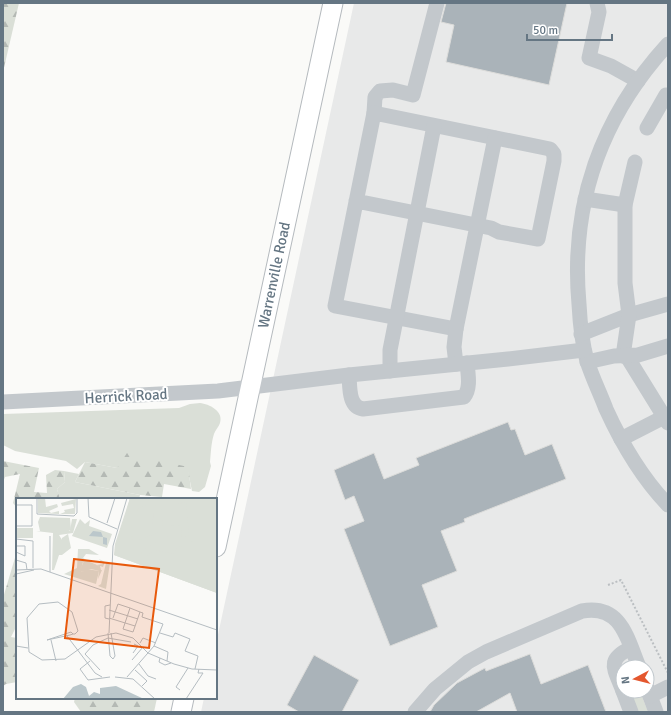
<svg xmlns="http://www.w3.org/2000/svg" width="671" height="715" font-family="Signika,sans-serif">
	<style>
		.built { fill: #e8e9e9; fill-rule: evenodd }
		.green { fill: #dadfd7 }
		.forest { fill: url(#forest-firs) }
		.building { fill: #aab3b9; stroke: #dcdcda }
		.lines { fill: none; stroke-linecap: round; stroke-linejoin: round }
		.major-casing { stroke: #b5babe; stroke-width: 21 }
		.path { stroke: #bbbfc2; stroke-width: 2; stroke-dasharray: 2 2; stroke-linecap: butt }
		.minor { stroke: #c3c8cc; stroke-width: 15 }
		.major { stroke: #fff; stroke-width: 19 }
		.labels { text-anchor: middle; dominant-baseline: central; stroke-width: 4; stroke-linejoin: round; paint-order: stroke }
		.street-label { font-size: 15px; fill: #657683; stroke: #fff }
		.inset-road { fill: none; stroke: #b5bdc2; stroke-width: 1 }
		.view { fill: #e8590c; fill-opacity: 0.15; stroke: #e8590c; stroke-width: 2 }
		.inset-edge { fill: none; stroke: #657683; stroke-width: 2 }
	</style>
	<defs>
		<pattern id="forest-firs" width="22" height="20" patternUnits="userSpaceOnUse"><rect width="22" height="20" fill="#dadfd7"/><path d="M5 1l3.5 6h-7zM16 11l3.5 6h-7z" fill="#b4b9b4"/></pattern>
	</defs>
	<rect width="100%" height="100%" fill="#fafaf8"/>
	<path class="built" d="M354,3h314v709h-467l3,-14h12v-54zM623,667h24v24h-24z"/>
	<g class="green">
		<path d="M200,403c9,1 24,8 20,20 -1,4 -5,7 -6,11 -3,9 -3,19 -4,28l1,4 -6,21 -6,5 -7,-1 -5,-24 -70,1 -32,-6 -8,7 -11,-8 -51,-10 -12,-6v-31l176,-6 11,-4z"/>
		<polygon points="64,471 79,474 75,482 140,495 139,499 60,499 57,489 65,482"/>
		<polygon points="628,691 640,691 648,712 637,712"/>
	</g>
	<g class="forest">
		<polygon points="3,3 19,3 3,72"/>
		<polygon points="127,453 188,467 191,489 164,484 162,497 140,495 75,482 85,462 117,468"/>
		<polygon points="3,461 39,468 34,492 47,493 46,475 55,470 64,471 65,482 57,489 60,499 17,499 17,508 13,503 20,474 5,477 3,482"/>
		<polygon points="17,551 17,625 11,637 17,638 17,682 6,684 3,686 3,598"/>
		<polygon points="75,698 157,698 154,712 81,712 74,702"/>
	</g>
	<g class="building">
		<polygon points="446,3 567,3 549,85 446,62 454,25 441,22"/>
		<polygon points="508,422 511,430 515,429 525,455 552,444 566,479 464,519 465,522 441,531 457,571 422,585 438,627 390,646 344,529 364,521 354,496 345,500 334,470 374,453 384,479 419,465 416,458"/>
		<polygon points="530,654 541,684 588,665 606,712 517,712 510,693 476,712 430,712 434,705 457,683 485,668 486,671"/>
		<polygon points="314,655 359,680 342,712 299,712 287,705"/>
	</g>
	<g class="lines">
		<defs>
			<g id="major">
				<polyline points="216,547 333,3"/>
				<polyline points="181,712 184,698"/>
			</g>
		</defs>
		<use href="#major" class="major-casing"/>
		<polyline class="path" points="608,585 621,580 668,673"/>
		<g class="minor">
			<polyline points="597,3 599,12 589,58 611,66 638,81"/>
			<path d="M668,44c-67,73 -98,161 -89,260 1,19 3,39 8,57 5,16 13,32 19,48 16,35 35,68 62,96"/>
			<polyline points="374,113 375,97 380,91 393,90 413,95 437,3"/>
			<polyline points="647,128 666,95 668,96"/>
			<polyline points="585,199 625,205"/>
			<polyline points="356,201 491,228 499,232 538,239 554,161 554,154 550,149 374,113 335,306 456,329"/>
			<polyline points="581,334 629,315 668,304"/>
			<polyline points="626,355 668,423"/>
			<polyline points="623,356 629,315 625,283 625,205 635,162"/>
			<polyline points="587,362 614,356 638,355 668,346"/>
			<polyline points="456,364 454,347 456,329 495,138"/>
			<polyline points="390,371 390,350 434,126"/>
			<path d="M349,375c1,11 -1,32 14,34l101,-12c7,-9 4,-23 3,-34"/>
			<polyline points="3,402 218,391 349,375 508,359 584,350"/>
			<polyline points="621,439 664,417"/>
			<polyline points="647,688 656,712"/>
			<path d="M623,691c-8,-22 -18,-31 8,-43"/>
			<polyline points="623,691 631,712"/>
			<polyline points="650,696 668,687"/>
			<path d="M415,712l20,-23 33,-27 18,-10 96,-41c39,-7 45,27 57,56"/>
		</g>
		<use href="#major" class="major"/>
	</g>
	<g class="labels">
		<g class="street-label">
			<text transform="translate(274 275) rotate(-78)">Warrenville Road</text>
			<text transform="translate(126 396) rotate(-3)">Herrick Road</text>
		</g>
	</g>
	<g transform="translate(16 498)">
		<rect width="201" height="201" fill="#fafaf8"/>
		<path d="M22,0h7l1,9 11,-3 1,3 -9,4 2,2 8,-2v3l-21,-1zM114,0h87v95l-103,-38zM60,1l-1,15h-15l5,-2 -1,-2 10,-2 -1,-4 -11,2 -1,-3zM56,21h5l-4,14 -14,2 3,5v6l-8,24h-2l1,-37 -17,-2h34zM68,63l15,5 -1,4h4l-4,9 1,-8 -8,-2 -9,3 -2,-2zM90,65h4l-4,26 -8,-3 3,-2z" fill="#dadfd7"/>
		<path d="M114,0h20l-5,8 -7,3 -7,18 2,7 -2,5 10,1 17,-8 -6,-8 2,-11 8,-2 -2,-5 -5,-1 2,-7h20v6l9,-2 3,34 -8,2 1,-13 -12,1 -7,-6 -1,9 6,7 -3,5h-8l-15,9 -1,6 3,2 11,-8 18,4 4,-6 16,-7 3,4 -1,9 -5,5 27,22v12l-103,-38 1,-11zM52,36l3,14 -9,7h-5l5,-17zM62,51h11l10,6 -13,-1 -3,4 7,4 7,3 6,-1 -4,-5 6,3 -2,5 -3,-1 1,4h-5l3,-4 -16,-4 -2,8 1,2 5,-3 12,2 -3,13 -32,-10 13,-6z" fill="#dadfd7"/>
		<path d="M24,19l30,1 1,12 -5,2 -26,-1 -2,-9zM64,21l5,5 5,-4 -1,6 23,8 -5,14 -35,-12zM0,30h17v10h-17z" fill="#dadfd7"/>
		<path d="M77,33l8,1 2,5 4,1v7l-4,-1v-7l-14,-1zM65,186l5,3 3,9 5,-4 6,2v-6l16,-2 28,13h-81l10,-12z" fill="#bbc7cb"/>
		<path class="inset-road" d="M21,0v16l37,2 3,-3v-15M72,0l1,19 28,12M0,7h16v21h-16M91,25l8,-25M0,41l17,2v27M0,48h9v10l-9,-4M0,62l10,3 1,7M0,72l25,-1 176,61M34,74v-36M0,76l18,-4M93,112l29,9M93,120l26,8M97,120l5,-14 12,4 10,4 -7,20 -10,-3 7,-21M93,121l-4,-1v-12l5,-1M92,135l2,23 3,3 2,-3 -4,-23M93,135l4,-87 14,-48M144,135l13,4 2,-4 15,6 -5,12 13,5 -3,13M57,136l-2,-2 -24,8 23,-5 3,-1h2l3,-3 -6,-19 -14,-10 -19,2 -12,14 2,34 13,8 23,-1 31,-22 20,-4 17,5 15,15 26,11 18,5 25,1M51,138l28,37 7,4M92,140l23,4M35,142l5,21M124,145l3,-5 13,5M0,148l12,2M138,148l14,6 -1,9M117,155l5,-7 -4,-2M144,160l-1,4 6,3 6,-2M116,162l11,-13M74,163l-10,8 8,11 22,-3M123,166l9,12 8,3M84,172l-15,-16 8,-9 15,-7M119,172l12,11 -5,5M99,179l18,2 22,20M111,179l27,-31 9,-22 -21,-7 1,-4 -3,-1M164,192l-4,-3 12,-19M170,201l17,-26h-5l1,-4"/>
		<path class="view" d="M58,61l85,10 -10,79 -84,-10z"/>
		<rect width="201" height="201" class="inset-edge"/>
	</g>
	<rect width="671" height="715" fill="none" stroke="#657683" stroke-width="8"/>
	<g transform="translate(635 679) rotate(263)"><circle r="19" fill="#ffffff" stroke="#c1c8cd"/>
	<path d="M0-3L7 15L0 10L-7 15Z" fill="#e4572e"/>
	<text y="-6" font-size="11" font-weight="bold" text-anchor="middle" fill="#657683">N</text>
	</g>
	<path d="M527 34v6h85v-6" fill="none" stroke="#657683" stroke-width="2"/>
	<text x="533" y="34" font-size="12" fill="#657683" stroke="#ffffff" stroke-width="3" paint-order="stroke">50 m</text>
</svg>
